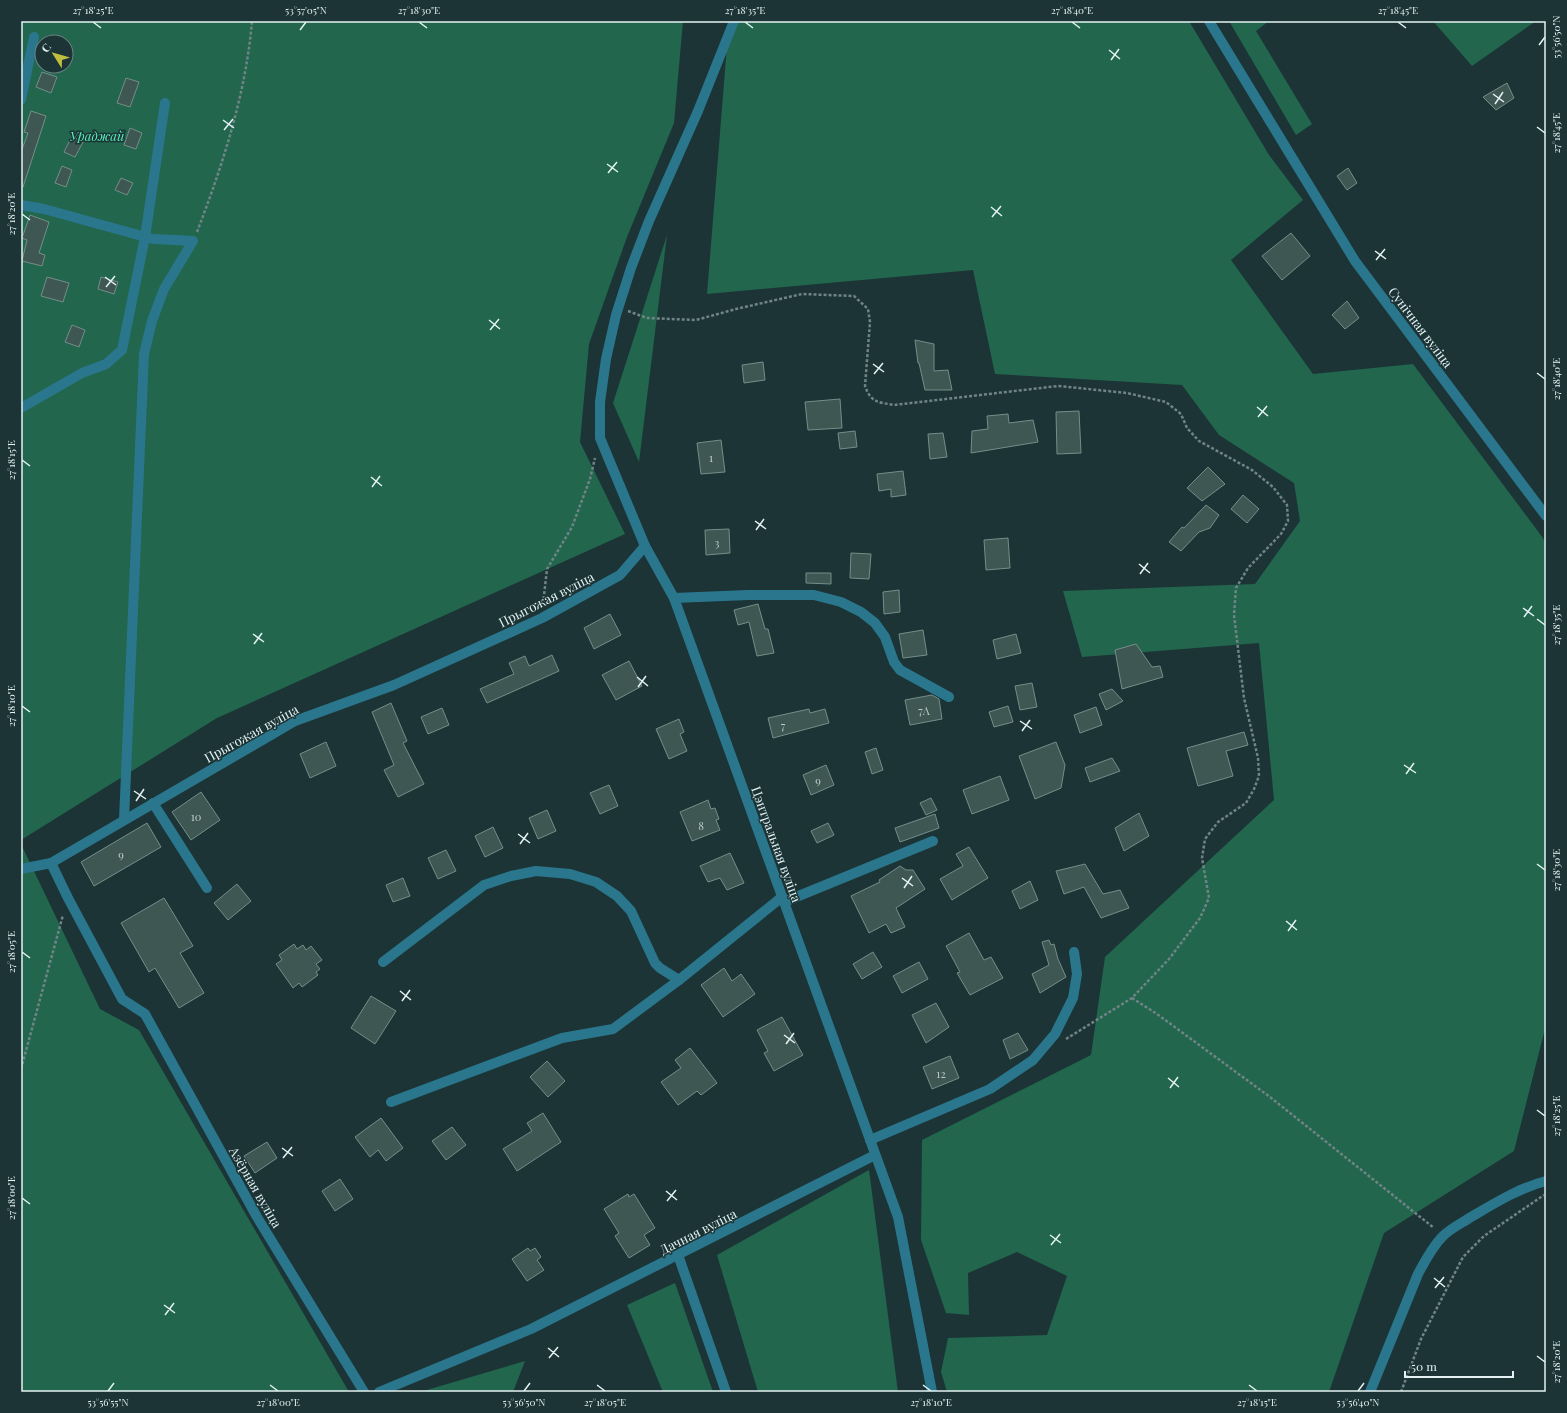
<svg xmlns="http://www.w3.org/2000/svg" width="1567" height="1413" font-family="'Playfair Display',serif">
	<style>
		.green { fill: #21664d; fill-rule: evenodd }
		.building { fill: #3f5753; stroke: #758e8a }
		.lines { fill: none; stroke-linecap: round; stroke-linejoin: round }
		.path { stroke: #708486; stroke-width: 2.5; stroke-dasharray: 3 2; stroke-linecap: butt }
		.minor { stroke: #2a778d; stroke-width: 10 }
		.ticks { fill: none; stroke: #e4f2f3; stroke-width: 1.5 }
		.labels { text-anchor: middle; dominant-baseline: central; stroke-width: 3; stroke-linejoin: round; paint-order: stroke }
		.number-label { font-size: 11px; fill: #bbcbcb }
		.park-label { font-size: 13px; font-style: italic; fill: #58eeb6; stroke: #1c3436 }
		.street-label { font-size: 13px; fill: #e4f2f3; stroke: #1c3436 }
		.neatline { fill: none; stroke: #e4f2f3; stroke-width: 1.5 }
		.ticks-label { font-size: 10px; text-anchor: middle; fill: #e4f2f3 }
	</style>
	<rect width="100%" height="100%" fill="#1c3436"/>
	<g class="green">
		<path d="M21,21h662l-9,102 -47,114 -38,107 -9,98 45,92 -408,184 -196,122zM42,42h24v24h-24z"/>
		<polygon points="729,21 1189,21 1269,155 1303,200 1231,260 1313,374 1413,364 1543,538 1546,546 1546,1025 1514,1151 1384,1233 1329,1392 947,1392 941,1372 948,1338 1047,1335 1067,1276 1017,1252 968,1273 969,1315 946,1313 921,1240 922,1140 1091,1055 1105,957 1274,800 1259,643 1082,657 1063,591 1255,584 1300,521 1294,483 1219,435 1182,385 995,374 973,270 707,294"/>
		<polygon points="1229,21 1269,21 1256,31 1312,124 1296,135"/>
		<polygon points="1433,21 1536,21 1472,66"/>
		<polygon points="667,235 639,462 613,403"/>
		<polygon points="21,844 100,1009 139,1030 349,1392 21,1392"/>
		<polygon points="869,1170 898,1392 758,1392 717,1255"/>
		<polygon points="675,1283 713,1392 663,1392 627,1305"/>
		<polygon points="525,1361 513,1392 420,1392"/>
	</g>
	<g class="building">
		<polygon points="42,72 57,77 51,93 36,87"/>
		<polygon points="126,78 139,82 130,107 117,103"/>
		<polygon points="1507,83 1514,98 1496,110 1483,97"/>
		<polygon points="31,111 46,116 23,187 21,187 21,152 28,133 24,132"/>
		<polygon points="130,128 142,133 136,149 124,145"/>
		<polygon points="72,136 83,142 75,157 64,152"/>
		<polygon points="62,166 72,170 66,187 55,183"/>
		<polygon points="1348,168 1357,183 1347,190 1337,176"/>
		<polygon points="121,178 133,183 127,195 115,190"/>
		<polygon points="30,215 49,222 39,253 45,255 42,266 22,261 27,240 22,238"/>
		<polygon points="1291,233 1310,256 1282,280 1262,256"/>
		<polygon points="47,277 69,283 63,302 41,296"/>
		<polygon points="101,277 118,282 114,294 98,289"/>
		<polygon points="1347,301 1359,318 1345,329 1332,315"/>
		<polygon points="72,325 85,330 79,347 65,342"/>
		<polygon points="915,340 934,344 934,371 948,370 952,390 925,390 919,363 918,363"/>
		<polygon points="763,362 765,380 744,383 742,365"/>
		<polygon points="840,399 842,428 808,430 805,402"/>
		<polygon points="1079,411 1081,453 1057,454 1056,412"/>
		<polygon points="1008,414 1009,423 1033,420 1038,442 971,453 972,431 988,429 987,416"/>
		<polygon points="855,431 857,447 840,449 838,433"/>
		<polygon points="943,433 947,457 930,459 928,434"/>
		<polygon points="721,440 725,472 701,474 697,443"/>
		<polygon points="1208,467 1225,484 1202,501 1187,488"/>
		<polygon points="903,471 906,495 891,497 891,489 879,491 877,474"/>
		<polygon points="1243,495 1259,509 1247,523 1231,509"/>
		<polygon points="1206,505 1219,515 1210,528 1199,532 1181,551 1169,542 1182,527 1184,528"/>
		<polygon points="729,529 730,553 706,555 705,530"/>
		<polygon points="1008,538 1010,568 986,570 984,540"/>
		<polygon points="851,553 871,554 869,579 850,578"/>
		<polygon points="806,573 831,573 831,584 806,583"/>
		<polygon points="899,590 900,612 884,614 883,592"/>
		<polygon points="758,604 765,629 768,629 774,653 757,656 749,622 738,625 734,610"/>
		<polygon points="610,614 621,635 594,649 584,628"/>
		<polygon points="923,630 927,655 903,658 899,634"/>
		<polygon points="1016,634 1021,653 997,659 993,640"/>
		<polygon points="1136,644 1152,667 1160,666 1163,677 1122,689 1115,650"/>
		<polygon points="552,655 559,671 487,703 480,689 514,674 509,663 525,656 529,666"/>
		<polygon points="629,661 642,686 616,700 602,675"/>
		<polygon points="1032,683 1037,707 1020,710 1015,686"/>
		<polygon points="1112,689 1123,701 1106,710 1099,694"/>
		<polygon points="932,695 939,699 942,719 910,725 905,700"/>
		<polygon points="391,703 407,741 403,743 424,784 398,797 384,770 394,765 372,712"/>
		<polygon points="1008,706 1013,722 994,727 989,712"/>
		<polygon points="1096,707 1102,725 1080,733 1074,715"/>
		<polygon points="442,708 449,725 428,734 421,717"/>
		<polygon points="809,709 810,713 825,709 829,723 773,738 768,718"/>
		<polygon points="679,719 684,732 680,734 687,751 669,759 656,729"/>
		<polygon points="1244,732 1248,745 1226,751 1233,776 1198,786 1187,748"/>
		<polygon points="326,742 336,766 310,778 300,754"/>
		<polygon points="1056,742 1065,765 1061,788 1035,799 1019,756"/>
		<polygon points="876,748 883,770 872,774 865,752"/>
		<polygon points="1112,758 1120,771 1090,782 1085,768"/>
		<polygon points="826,765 834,785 811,795 803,775"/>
		<polygon points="1000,776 1009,800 972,814 963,790"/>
		<polygon points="609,785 618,806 600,814 590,793"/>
		<polygon points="201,792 220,820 191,840 172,812"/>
		<polygon points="931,798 937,810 926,815 920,803"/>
		<polygon points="708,800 711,809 715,808 719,819 716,820 720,830 692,841 680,812"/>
		<polygon points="547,810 556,831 538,839 529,818"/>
		<polygon points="1139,813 1149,836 1124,851 1115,828"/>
		<polygon points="935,814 939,828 900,842 895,828"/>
		<polygon points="147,823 161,847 94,886 81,862"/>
		<polygon points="828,823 834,835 817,843 811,831"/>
		<polygon points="493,827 503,848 485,857 475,836"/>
		<polygon points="969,847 988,878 952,900 940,879 963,866 956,854"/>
		<polygon points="446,850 456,871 438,879 428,858"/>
		<polygon points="730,853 744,883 727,890 720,878 708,882 700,866"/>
		<polygon points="1085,864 1103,894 1120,890 1129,908 1101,918 1084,887 1064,894 1056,871"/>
		<polygon points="900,866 906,870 913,870 925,889 896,908 905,927 891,933 886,924 869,933 851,896 880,882 879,880"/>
		<polygon points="403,878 410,896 393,902 386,885"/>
		<polygon points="1030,881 1038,900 1020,909 1012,891"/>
		<polygon points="237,884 251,901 228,920 214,903"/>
		<polygon points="164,898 193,946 180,953 204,993 179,1008 155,968 149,972 121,923"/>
		<polygon points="969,933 984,960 991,957 1003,978 970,995 957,973 960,972 946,946"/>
		<polygon points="1049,940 1051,945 1054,944 1058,959 1066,977 1040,993 1032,974 1049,965 1042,942"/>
		<polygon points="294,944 297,949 303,945 306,950 311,946 322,960 316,964 320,969 316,972 318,975 302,987 299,983 293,988 276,964 282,960 279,955"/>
		<polygon points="873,952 882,967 862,979 853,964"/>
		<polygon points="919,962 928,979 902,993 893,976"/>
		<polygon points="724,968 732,981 741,974 755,994 723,1017 701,985"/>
		<polygon points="371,996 396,1011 375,1044 351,1028"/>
		<polygon points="936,1003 949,1027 926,1043 912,1015"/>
		<polygon points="782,1017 803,1055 774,1071 764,1053 768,1051 757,1030"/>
		<polygon points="1018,1033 1028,1050 1010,1059 1003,1040"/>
		<polygon points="690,1048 717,1083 701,1095 697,1091 678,1105 661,1082 681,1068 675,1060"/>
		<polygon points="950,1056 959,1078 932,1089 923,1067"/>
		<polygon points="547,1061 565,1081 548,1097 530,1077"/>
		<polygon points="543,1113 561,1142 517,1171 503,1149 532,1131 527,1123"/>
		<polygon points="381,1118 403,1148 386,1161 378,1150 370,1157 355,1137"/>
		<polygon points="452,1127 466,1145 446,1160 432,1141"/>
		<polygon points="267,1142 277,1158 255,1173 244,1156"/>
		<polygon points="340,1179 353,1199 335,1211 322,1191"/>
		<polygon points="628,1194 629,1197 634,1194 655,1228 644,1235 650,1245 629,1258 615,1236 619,1233 604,1209"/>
		<polygon points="528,1248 530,1251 535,1248 541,1257 537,1260 544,1270 527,1281 512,1259"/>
	</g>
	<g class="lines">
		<g class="path">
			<path d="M197,232c26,-68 49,-139 55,-211"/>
			<path d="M628,311l19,7 49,2 40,-11 66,-15 52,2 14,13 2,13 -5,64c6,17 13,16 29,19l164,-19 69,7 39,9 15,12 6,14 12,13 53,29 21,17 14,18 1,16 -7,13 -33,34 -12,20 -2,27 10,83 14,60 1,18 -5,13 -8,14 -28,19 -13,17 -3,19 7,40 -9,20 -31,41 -37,39 -66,41"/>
			<polyline points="543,604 547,569 572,527 590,479 595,458"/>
			<polyline points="1132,998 1157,1014 1270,1097 1434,1228"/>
			<polyline points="21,1069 63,915"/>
			<polyline points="1401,1392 1421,1339 1463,1257 1484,1236 1544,1195"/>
		</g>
		<g class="minor">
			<polyline points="734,21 698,111 649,221 631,268 616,315 606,359 600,402 600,438 645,546 674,598 898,1217 932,1392"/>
			<polyline points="1209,21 1355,261 1546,516"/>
			<polyline points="21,100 34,37"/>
			<polyline points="21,205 44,209 153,239 193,241 164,289 152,321 144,354 124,820"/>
			<polyline points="21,408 82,373 106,364 122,350 145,237 165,103"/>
			<polyline points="674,598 748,595 814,595 841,602 861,612 875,623 885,637 894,662 900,670 949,697"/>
			<polyline points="153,803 207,888"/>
			<polyline points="51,863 68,898 122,999 145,1014 257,1217 364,1392"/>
			<polyline points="21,869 51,863 295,721 394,685 542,618 620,575 645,546"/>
			<polyline points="784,902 933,841"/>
			<polyline points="383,962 484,885 511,876 536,871 570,874 596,882 617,896 631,911 655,963 660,968 679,980"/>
			<polyline points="391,1102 562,1038 613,1029 679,980 782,897"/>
			<polyline points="870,1140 990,1089 1033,1060 1055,1034 1073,998 1077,974 1074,952"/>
			<polyline points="678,1255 726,1392"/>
			<polyline points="379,1392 531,1329 875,1155"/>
			<path d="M1370,1392l48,-118c7,-13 14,-27 25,-38 8,-8 19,-13 28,-19 24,-14 48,-29 75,-36"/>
		</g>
	</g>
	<path class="ticks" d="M93,22l8,6M419,22l8,6M745,22l8,6M1072,22l8,6M1398,22l8,6M300,30l6,-8M1539,45l6,-8M1109,50l11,9M1111,60l8,-11M1493,94l11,8M1495,104l8,-12M223,120l11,8M1537,127l8,6M224,130l9,-11M607,164l11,8M608,173l9,-11M991,207l11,9M22,214l8,6M992,217l9,-11M1375,251l11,8M1376,260l9,-11M105,277l11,8M106,287l9,-11M489,320l11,9M490,330l9,-11M873,364l11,8M1537,373l8,6M874,374l9,-11M1257,407l11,9M1258,417l9,-11M22,460l8,6M371,477l11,9M372,487l8,-11M755,521l11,8M756,530l8,-11M1139,564l11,9M1140,574l8,-11M1523,608l11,8M1524,617l8,-11M1537,619l8,6M253,634l11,8M254,644l8,-11M637,677l11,9M638,687l8,-11M22,706l8,6M1020,721l12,8M1022,731l8,-11M1404,765l12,8M1406,774l8,-11M134,791l12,8M136,801l8,-12M518,834l12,9M520,844l8,-11M1537,864l8,6M902,878l11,8M904,888l8,-12M1286,921l11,9M1288,931l8,-11M22,952l8,6M400,991l11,9M402,1001l8,-11M784,1035l11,8M786,1044l8,-11M1168,1078l11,9M1170,1088l8,-11M1537,1110l8,6M282,1148l11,8M283,1158l9,-11M666,1191l11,9M22,1198l8,6M667,1201l9,-11M1050,1235l11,8M1051,1245l9,-11M1434,1278l11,9M1435,1288l9,-11M164,1305l11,8M165,1315l9,-12M548,1348l11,9M1537,1356l8,6M549,1358l9,-11M270,1385l8,6M597,1385l8,6M923,1385l8,6M1249,1385l8,6M108,1391l6,-8M524,1391l6,-8M1358,1391l6,-8"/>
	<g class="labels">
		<g class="number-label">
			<text x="711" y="457">1</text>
			<text x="717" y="542">3</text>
			<text x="924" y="710">7А</text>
			<text x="783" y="725">7</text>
			<text x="818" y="780">9</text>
			<text x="196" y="816">10</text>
			<text x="701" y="825">8</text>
			<text x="121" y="854">9</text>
			<text x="941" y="1073">12</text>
		</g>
		<g class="park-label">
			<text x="97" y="135">Ураджай</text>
		</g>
		<g class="street-label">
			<text transform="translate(1421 327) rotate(53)">Сунічная вуліца</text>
			<text transform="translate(546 599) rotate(-27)">Прыгожая вуліца</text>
			<text transform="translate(251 733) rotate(-29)">Прыгожая вуліца</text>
			<text transform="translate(777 844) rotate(70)">Цэнтральная вуліца</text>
			<text transform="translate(256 1187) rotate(60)">Азёрная вуліца</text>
			<text transform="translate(698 1231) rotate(-27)">Дачная вуліца</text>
		</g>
	</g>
	<rect width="1567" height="1413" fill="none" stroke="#1c3436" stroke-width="44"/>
	<g transform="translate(54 54) rotate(307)"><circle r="19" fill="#1c3436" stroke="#6c8082"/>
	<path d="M0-3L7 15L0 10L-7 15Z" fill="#c0be41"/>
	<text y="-6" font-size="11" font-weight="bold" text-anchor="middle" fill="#e4f2f3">С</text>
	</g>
	<path d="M1405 1371v6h108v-6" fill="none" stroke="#e4f2f3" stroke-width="2"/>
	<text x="1411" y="1371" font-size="12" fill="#e4f2f3" stroke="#1c3436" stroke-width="3" paint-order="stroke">50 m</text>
	<rect x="22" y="22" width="1523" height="1369" class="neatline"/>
	<g class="ticks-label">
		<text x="93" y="14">27°18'25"E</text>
		<text x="306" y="14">53°57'05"N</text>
		<text x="419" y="14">27°18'30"E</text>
		<text x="745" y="14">27°18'35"E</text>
		<text x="1072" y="14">27°18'40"E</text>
		<text x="1398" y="14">27°18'45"E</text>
		<text transform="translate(1556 37) rotate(-90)" y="4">53°56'50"N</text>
		<text transform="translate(1556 133) rotate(-90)" y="4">27°18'45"E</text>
		<text transform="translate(11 214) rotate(-90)" y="4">27°18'20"E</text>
		<text transform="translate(1556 379) rotate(-90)" y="4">27°18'40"E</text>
		<text transform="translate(11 460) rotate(-90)" y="4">27°18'15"E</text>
		<text transform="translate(1556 625) rotate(-90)" y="4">27°18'35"E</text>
		<text transform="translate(11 706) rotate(-90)" y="4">27°18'10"E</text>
		<text transform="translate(1556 870) rotate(-90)" y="4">27°18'30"E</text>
		<text transform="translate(11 952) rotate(-90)" y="4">27°18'05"E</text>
		<text transform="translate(1556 1116) rotate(-90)" y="4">27°18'25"E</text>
		<text transform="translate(11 1198) rotate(-90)" y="4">27°18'00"E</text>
		<text transform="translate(1556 1362) rotate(-90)" y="4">27°18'20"E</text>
		<text x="108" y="1406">53°56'55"N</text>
		<text x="278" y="1406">27°18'00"E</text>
		<text x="524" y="1406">53°56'50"N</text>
		<text x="605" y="1406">27°18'05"E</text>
		<text x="931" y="1406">27°18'10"E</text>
		<text x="1257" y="1406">27°18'15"E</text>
		<text x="1358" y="1406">53°56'40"N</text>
	</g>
</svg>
